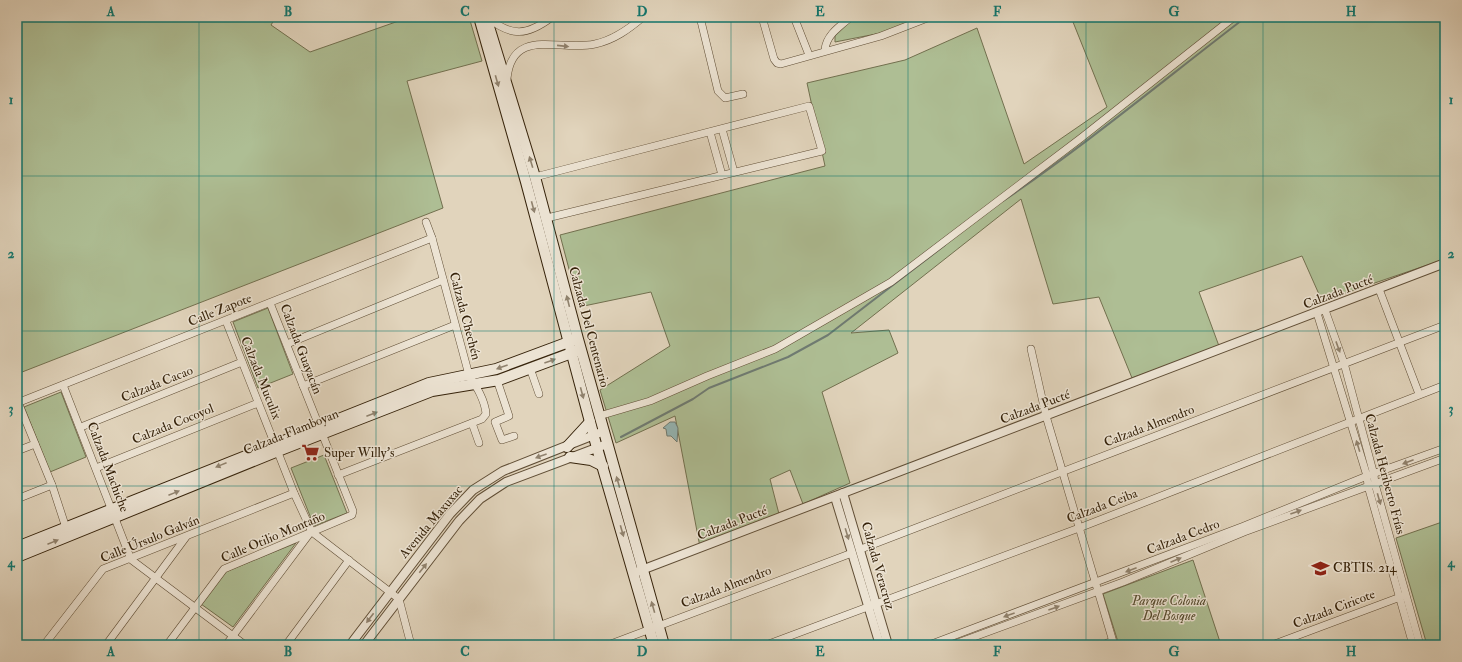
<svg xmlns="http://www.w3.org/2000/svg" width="1462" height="662" font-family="'IM FELL Double Pica',serif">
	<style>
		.green { fill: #aebe94; stroke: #72704f }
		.water { fill: #95b7b7; stroke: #6f7b72 }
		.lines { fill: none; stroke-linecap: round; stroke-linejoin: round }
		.stream { stroke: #6f7b72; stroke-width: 2 }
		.minor-casing { stroke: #604e36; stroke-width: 8 }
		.tertiary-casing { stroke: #604e36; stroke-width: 10 }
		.secondary-casing { stroke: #35220a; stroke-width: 12 }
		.minor { stroke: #ece3d3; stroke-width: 7 }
		.tertiary { stroke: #ece3d3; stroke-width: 8 }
		.secondary { stroke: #ece3d3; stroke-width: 10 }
		.oneway { fill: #90826e }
		.grid { fill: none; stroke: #0f766e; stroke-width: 1; stroke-opacity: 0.55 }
		.labels { text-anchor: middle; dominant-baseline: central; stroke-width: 3; stroke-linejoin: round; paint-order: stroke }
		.street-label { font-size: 13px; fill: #35220a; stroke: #ece3d3 }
		.poi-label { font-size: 13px; fill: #35220a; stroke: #ece3d3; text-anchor: start }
		.park-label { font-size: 13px; font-style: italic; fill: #53492c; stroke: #ece3d3 }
		.neatline { fill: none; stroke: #0f766e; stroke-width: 1.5 }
		.grid-label { font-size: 13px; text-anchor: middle; font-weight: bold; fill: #0f766e }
	</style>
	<rect width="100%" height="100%" fill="#e1d4bc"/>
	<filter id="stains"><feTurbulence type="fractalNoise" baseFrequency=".005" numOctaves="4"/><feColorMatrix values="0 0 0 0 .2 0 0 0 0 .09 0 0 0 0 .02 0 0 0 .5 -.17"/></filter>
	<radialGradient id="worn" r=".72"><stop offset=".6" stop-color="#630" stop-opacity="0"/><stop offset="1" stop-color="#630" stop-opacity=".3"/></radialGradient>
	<g class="green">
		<polygon points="17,17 276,17 271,25 310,52 410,17 469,17 482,61 407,81 443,208 17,374"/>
		<polygon points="855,17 922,17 881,33 835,42 835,36"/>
		<polygon points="1071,17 1445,17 1445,259 1322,301 1302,256 1199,292 1219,346 1132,378 1099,297 1053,304 1021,199 851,333 889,330 898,353 822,392 850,483 803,504 790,470 770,479 779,514 700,547 675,416 616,443 600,390 670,346 651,292 579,307 560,235 825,166 807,83 905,60 977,28 1024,164 1107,107"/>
		<polygon points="268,308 293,374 258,388 233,322"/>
		<polygon points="61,392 86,457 50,472 24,407"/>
		<polygon points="324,455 347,513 314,526 291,468"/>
		<polygon points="1445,521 1445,645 1427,645 1396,538"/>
		<polygon points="296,543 233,627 201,604 225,572"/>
		<polygon points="1193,560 1221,645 1119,645 1103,594"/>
	</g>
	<polygon class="water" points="670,422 675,422 678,428 677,442 671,436 667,436 666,429 663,428"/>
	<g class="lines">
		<g class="stream">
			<path d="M1003,201c84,-57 162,-122 243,-184"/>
			<polyline points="621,437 693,399 709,388 788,357 828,335 945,245"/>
		</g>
		<defs>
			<g id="minor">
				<path d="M487,17c24,20 40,19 65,0"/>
				<polyline points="700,17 718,91 725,98 743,94"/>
				<polyline points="762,17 774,59 777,63 781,64 881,36 930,17"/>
				<polyline points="794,17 809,55"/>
				<path d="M825,50c1,-15 15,-24 26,-33"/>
				<path d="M507,79c5,-53 53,-27 88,-35 19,-4 34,-15 48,-27"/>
				<polyline points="722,129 734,172"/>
				<polyline points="710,132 722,175"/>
				<polyline points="535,177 809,106 822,151 547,218"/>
				<polyline points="1379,289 1419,394"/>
				<polyline points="1325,310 1344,363 1374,475 1375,484 1420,645"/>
				<polyline points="1317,313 1367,476 1368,486 1413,645"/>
				<polyline points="226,321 294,493 312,532 399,599 411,645"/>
				<polyline points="287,344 443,280"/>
				<polyline points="1031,349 1046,416 1114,645"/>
				<polyline points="530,368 539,394"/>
				<polyline points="497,380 509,416 495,422 502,440 514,436"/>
				<polyline points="63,385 130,557"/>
				<polyline points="303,386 455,325"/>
				<polyline points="18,402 52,485 67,531"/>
				<polyline points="17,403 432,238"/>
				<polyline points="599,416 650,401 707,376 775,349 891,282 1081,138 1234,17"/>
				<polyline points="472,423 479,443"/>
				<polyline points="81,427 242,362"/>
				<polyline points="17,451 35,444"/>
				<polyline points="96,468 258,403"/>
				<path d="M338,475l144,-56 4,-5c-1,-14 -10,-28 -17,-39l-37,-137 -6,-16"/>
				<polyline points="17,499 52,485"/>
				<polyline points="861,549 1445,325"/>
				<polyline points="129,558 245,645"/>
				<polyline points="44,645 103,569 294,493"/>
				<polyline points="106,645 186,537"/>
				<polyline points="167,645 224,569 352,515 353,511 270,303"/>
				<polyline points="226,645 310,533"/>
				<polyline points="286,645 349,560"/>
				<polyline points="608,645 852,553"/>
				<polyline points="766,645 1079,528 1445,385"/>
				<polyline points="929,645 1244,526 1367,476 1445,448"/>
				<polyline points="952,645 1123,582 1244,532 1445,458"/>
				<polyline points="1103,645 1112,641"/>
				<polyline points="1272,645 1403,596"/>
			</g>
			<g id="tertiary">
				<polyline points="843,493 888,645"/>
				<polyline points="835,497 880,645"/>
				<polyline points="639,571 1445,263"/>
				<polyline points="350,645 450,514 473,490 503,471 599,433"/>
				<polyline points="364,645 459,521 480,499 506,482 607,444"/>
			</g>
			<g id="secondary">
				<polyline points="479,17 526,182 597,448 654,645"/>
				<polyline points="486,17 535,177 578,339 664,645"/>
				<polyline points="567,447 590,422"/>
				<polyline points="570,457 591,460 603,466"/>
				<polyline points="17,547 429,383 496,369 574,340"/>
				<polyline points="17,557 278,451 432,391 499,380 577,351"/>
			</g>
		</defs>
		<use href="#minor" class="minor-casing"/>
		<use href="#tertiary" class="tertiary-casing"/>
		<use href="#secondary" class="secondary-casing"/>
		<use href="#minor" class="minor"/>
		<use href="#tertiary" class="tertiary"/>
		<use href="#secondary" class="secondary"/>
	</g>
	<defs><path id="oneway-solid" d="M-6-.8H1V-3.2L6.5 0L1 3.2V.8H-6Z"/></defs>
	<g class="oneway">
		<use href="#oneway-solid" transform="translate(563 46) rotate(6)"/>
		<use href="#oneway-solid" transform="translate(497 81) rotate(74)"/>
		<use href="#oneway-solid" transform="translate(531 162) rotate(-107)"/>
		<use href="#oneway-solid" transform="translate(533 207) rotate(75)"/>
		<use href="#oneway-solid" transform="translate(568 301) rotate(-104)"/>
		<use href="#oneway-solid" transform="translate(1338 347) rotate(70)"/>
		<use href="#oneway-solid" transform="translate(550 361) rotate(-20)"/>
		<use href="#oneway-solid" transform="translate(502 367) rotate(160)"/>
		<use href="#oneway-solid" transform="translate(582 393) rotate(75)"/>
		<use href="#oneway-solid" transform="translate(372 414) rotate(-21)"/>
		<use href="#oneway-solid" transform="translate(1358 446) rotate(-107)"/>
		<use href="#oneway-solid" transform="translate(541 456) rotate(160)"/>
		<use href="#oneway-solid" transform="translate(1408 462) rotate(159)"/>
		<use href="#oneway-solid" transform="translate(221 465) rotate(158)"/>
		<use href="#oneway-solid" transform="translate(618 482) rotate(-106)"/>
		<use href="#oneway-solid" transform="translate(174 493) rotate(-22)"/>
		<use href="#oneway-solid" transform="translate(1379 499) rotate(74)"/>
		<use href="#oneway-solid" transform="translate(1296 512) rotate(-20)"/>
		<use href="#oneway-solid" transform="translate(622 531) rotate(74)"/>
		<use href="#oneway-solid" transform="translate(847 534) rotate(73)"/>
		<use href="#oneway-solid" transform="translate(53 542) rotate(-22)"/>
		<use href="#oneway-solid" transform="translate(1176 560) rotate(-23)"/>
		<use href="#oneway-solid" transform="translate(423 568) rotate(-52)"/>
		<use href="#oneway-solid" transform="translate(1131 570) rotate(159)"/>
		<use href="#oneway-solid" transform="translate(653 607) rotate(-106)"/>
		<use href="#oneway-solid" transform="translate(1054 608) rotate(-20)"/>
		<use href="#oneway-solid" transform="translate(1009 615) rotate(160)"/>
		<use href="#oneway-solid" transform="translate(370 618) rotate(127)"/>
	</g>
	<path class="grid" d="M199,17v628M376,17v628M554,17v628M731,17v628M908,17v628M1086,17v628M1263,17v628M17,176h1428M17,331h1428M17,486h1428"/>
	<defs>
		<symbol id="supermarket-bare" viewBox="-9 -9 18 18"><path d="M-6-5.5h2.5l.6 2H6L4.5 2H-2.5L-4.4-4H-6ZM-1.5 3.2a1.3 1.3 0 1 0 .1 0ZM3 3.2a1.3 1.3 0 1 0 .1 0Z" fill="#8f2418" stroke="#ece3d3" stroke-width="2.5" paint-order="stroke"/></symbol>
		<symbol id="university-bare" viewBox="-9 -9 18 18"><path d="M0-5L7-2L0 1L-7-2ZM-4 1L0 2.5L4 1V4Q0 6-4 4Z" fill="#8f2418" stroke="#ece3d3" stroke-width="2.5" paint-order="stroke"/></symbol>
	</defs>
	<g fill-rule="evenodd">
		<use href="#supermarket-bare" x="298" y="440" width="25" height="25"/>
		<use href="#university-bare" x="1308" y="556" width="25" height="25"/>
	</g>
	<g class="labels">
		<g class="street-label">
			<text transform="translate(1338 292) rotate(-21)">Calzada Pucté</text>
			<text transform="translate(220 310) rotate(-22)">Calle Zapote</text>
			<text transform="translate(465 316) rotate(75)">Calzada Chechén</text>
			<text transform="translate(589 327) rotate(75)">Calzada Del Centenario</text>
			<text transform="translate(301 349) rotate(69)">Calzada Guayacán</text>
			<text transform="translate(261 378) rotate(68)">Calzada Muculix</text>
			<text transform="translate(157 384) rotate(-22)">Calzada Cacao</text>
			<text transform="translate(1035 407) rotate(-21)">Calzada Pucté</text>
			<text transform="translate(173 424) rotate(-22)">Calzada Cocoyol</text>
			<text transform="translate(1149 426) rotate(-21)">Calzada Almendro</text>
			<text transform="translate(291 432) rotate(-22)">Calzada Flamboyan</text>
			<text transform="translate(108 467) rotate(69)">Calzada Machiche</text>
			<text transform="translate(1385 474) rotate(75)">Calzada Heriberto Frías</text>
			<text transform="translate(1102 506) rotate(-21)">Calzada Ceiba</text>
			<text transform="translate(431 522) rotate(-50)">Avenida Maxuxac</text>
			<text transform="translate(732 523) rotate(-21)">Calzada Pucté</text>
			<text transform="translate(273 537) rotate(-23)">Calle Otilio Montaño</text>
			<text transform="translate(1183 537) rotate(-21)">Calzada Cedro</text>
			<text transform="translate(150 539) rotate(-22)">Calle Úrsulo Galván</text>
			<text transform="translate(878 566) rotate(74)">Calzada Veracruz</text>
			<text transform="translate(726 587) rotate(-21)">Calzada Almendro</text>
			<text transform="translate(1334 609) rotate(-21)">Calzada Ciricote</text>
		</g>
		<g class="poi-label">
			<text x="324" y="453">Super Willy's</text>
			<text x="1333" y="568">CBTIS. 214</text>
		</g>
		<g class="park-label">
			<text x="1169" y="601">Parque Colonia<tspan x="1169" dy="15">Del Bosque</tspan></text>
		</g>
	</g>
	<rect width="1462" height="662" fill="none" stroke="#e1d4bc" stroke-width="44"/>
	<rect x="22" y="22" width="1418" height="618" class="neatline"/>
	<g class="grid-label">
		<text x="111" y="16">A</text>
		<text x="288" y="16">B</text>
		<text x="465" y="16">C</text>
		<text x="642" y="16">D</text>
		<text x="820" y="16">E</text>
		<text x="997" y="16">F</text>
		<text x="1174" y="16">G</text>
		<text x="1351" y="16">H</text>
		<text x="11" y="104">1</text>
		<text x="1451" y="104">1</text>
		<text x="11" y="258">2</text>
		<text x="1451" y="258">2</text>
		<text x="11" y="413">3</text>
		<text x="1451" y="413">3</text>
		<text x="11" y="567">4</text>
		<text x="1451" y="567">4</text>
		<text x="111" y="656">A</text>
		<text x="288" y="656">B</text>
		<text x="465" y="656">C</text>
		<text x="642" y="656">D</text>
		<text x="820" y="656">E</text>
		<text x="997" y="656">F</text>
		<text x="1174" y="656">G</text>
		<text x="1351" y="656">H</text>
	</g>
	<rect width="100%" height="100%" filter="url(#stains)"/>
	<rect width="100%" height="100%" fill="url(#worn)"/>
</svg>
